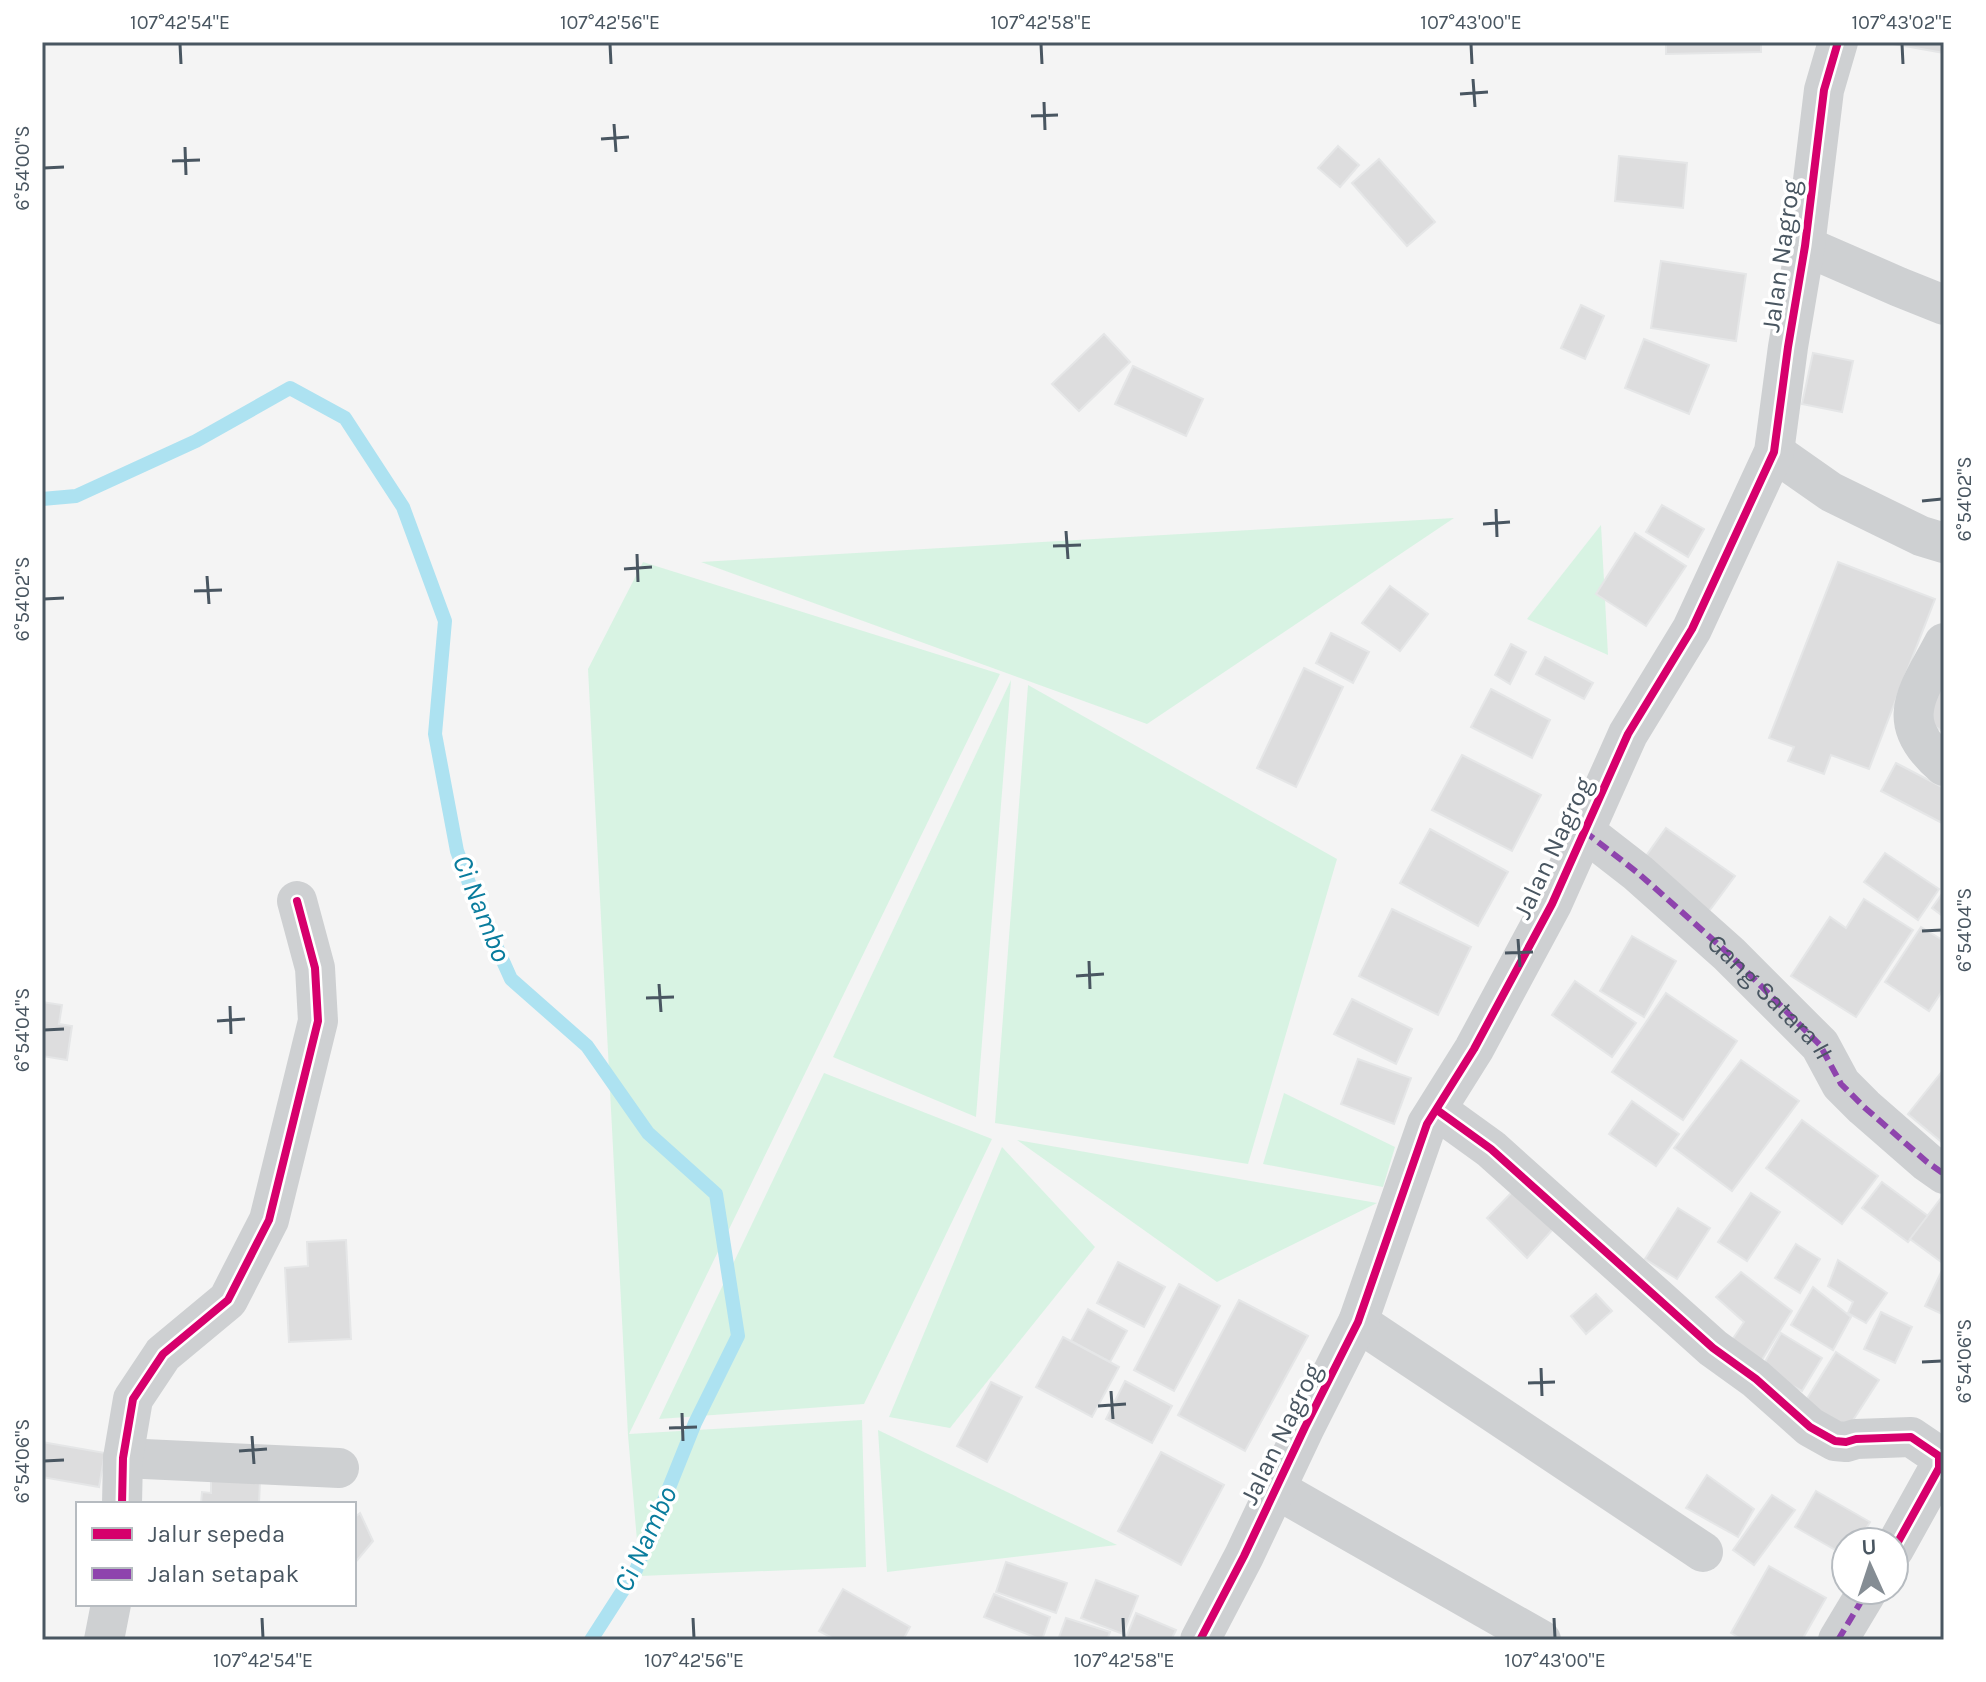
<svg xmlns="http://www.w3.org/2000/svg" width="1986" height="1682" font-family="Karla,sans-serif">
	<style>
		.green { fill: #d8f3e3 }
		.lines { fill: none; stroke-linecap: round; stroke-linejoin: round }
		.stream { stroke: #ade2f1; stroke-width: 14 }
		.building { fill: #ddddde; stroke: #e5e6e7; stroke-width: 2 }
		.minor { stroke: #ced0d2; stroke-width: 40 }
		.quiet { stroke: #8e44ad; stroke-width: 6; stroke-dasharray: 12 6; stroke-linecap: butt }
		.cycleway-casing { stroke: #fff; stroke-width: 13 }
		.cycleway { stroke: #d6006c; stroke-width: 8 }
		.ticks { fill: none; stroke: #495661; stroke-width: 3 }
		.labels { text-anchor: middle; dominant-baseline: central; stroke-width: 7; stroke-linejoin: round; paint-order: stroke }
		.street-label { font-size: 26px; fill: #495661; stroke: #fff }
		.water-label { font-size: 28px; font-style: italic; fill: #097c9d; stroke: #fff }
		.neatline { fill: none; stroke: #495661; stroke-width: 3 }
		.ticks-label { font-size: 20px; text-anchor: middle; fill: #495661 }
	</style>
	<rect width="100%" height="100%" fill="#f4f4f4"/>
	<g class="green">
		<polygon points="1454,518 1147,724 701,562"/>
		<polygon points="1601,525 1608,655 1527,619"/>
		<polygon points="643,562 1000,674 629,1434 862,1420 866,1567 640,1576 628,1435 588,669"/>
		<polygon points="1011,680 976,1117 833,1057"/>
		<polygon points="1028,685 1337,859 1248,1164 995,1123"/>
		<polygon points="824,1073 992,1139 864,1404 659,1419"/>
		<polygon points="1284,1093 1395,1147 1383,1187 1263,1164"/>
		<polygon points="1017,1140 1377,1203 1217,1282"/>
		<polygon points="1002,1147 1095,1247 950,1428 889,1417"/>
		<polygon points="878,1430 1117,1545 887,1572"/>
	</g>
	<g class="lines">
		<polyline class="stream" points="42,499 76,496 196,441 290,388 345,418 403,507 445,621 435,734 457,851 475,899 511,979 587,1046 648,1133 716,1194 738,1336 695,1423 636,1570 591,1640"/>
	</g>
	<g class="building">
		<polygon points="1666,42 1761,42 1761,52 1666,54"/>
		<polygon points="1882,42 1944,42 1944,53"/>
		<polygon points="1338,146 1359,165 1340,187 1318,168"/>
		<polygon points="1619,156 1687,163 1683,208 1615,201"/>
		<polygon points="1379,159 1435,222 1407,246 1352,183"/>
		<polygon points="1661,261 1746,274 1736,341 1651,328"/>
		<polygon points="1581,305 1604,316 1585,359 1561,348"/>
		<polygon points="1104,334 1130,362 1079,411 1052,384"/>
		<polygon points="1644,339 1709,365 1689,414 1625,388"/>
		<polygon points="1813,353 1853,361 1842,412 1802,404"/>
		<polygon points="1133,366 1203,399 1186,436 1115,404"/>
		<polygon points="1662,505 1704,529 1688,557 1646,532"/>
		<polygon points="1635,533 1686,566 1646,626 1596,594"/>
		<polygon points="1838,562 1935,599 1869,769 1831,755 1824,774 1788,761 1794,747 1769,738"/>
		<polygon points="1390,586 1428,614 1400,651 1362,623"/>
		<polygon points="1331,633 1369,652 1353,683 1316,663"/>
		<polygon points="1511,644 1526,652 1510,684 1495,675"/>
		<polygon points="1545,657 1593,683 1584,699 1536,674"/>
		<polygon points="1304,668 1343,687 1296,787 1257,768"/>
		<polygon points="1944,671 1944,732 1917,716"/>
		<polygon points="1491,689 1550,720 1532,758 1471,727"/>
		<polygon points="1462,755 1541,795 1512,851 1432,810"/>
		<polygon points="1896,763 1944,788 1944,824 1881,791"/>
		<polygon points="1666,828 1735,876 1709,911 1641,863"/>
		<polygon points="1430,829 1508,872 1478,926 1400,883"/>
		<polygon points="1885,853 1939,889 1918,920 1864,882"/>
		<polygon points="1944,891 1944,917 1932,908"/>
		<polygon points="1864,899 1913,930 1856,1017 1791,976 1830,917 1846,928"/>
		<polygon points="1392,909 1471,947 1438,1015 1359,976"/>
		<polygon points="1921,927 1944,941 1944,988 1929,1011 1885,982"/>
		<polygon points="1632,936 1676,961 1644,1017 1600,991"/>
		<polygon points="1575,981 1636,1023 1612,1057 1552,1015"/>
		<polygon points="1666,993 1737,1041 1683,1120 1612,1072"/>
		<polygon points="1352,999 1412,1029 1396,1064 1334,1034"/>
		<polygon points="42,1002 62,1005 59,1024 72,1026 67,1060 42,1056"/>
		<polygon points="1358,1059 1411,1078 1394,1124 1341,1104"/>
		<polygon points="1741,1060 1799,1101 1732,1191 1674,1148"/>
		<polygon points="1944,1069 1944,1144 1908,1114"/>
		<polygon points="1632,1101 1679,1134 1656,1166 1609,1134"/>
		<polygon points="1802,1120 1878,1176 1842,1224 1766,1168"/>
		<polygon points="1882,1182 1928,1216 1908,1242 1862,1208"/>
		<polygon points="1516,1188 1554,1228 1527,1258 1487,1218"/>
		<polygon points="1751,1193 1780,1212 1747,1261 1718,1242"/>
		<polygon points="1941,1198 1944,1200 1944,1264 1910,1239"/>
		<polygon points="1678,1208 1710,1228 1677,1279 1645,1259"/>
		<polygon points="346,1240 351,1339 289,1342 285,1268 308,1266 307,1242"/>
		<polygon points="1796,1244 1820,1259 1800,1293 1775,1278"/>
		<polygon points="1838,1260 1887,1293 1866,1323 1848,1313 1853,1302 1828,1286"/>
		<polygon points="1118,1262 1165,1287 1144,1327 1097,1303"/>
		<polygon points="1944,1266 1944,1315 1925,1306"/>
		<polygon points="1741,1272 1792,1311 1760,1363 1732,1340 1744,1322 1716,1297"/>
		<polygon points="1179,1284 1220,1306 1174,1391 1134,1370"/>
		<polygon points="1813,1287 1851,1317 1833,1350 1791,1325"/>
		<polygon points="1596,1294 1612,1311 1586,1334 1571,1316"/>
		<polygon points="1239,1300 1308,1336 1245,1451 1178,1415"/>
		<polygon points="1088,1309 1127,1331 1110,1362 1071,1341"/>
		<polygon points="1881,1312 1912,1327 1895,1363 1864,1349"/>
		<polygon points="1781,1333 1822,1358 1802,1391 1761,1369"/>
		<polygon points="1063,1337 1119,1367 1092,1417 1036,1387"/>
		<polygon points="1836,1352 1879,1380 1842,1437 1800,1410"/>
		<polygon points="1125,1381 1172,1406 1152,1443 1106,1419"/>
		<polygon points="991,1382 1022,1397 987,1462 957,1446"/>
		<polygon points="42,1442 105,1453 99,1487 42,1477"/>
		<polygon points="1161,1452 1224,1485 1181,1565 1118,1531"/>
		<polygon points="1707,1475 1754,1509 1738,1537 1686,1508"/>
		<polygon points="211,1480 260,1481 259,1504 201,1504 202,1492 211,1493"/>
		<polygon points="1816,1491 1870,1522 1858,1542 1846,1542 1846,1556 1795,1527"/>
		<polygon points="1772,1495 1795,1510 1754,1565 1733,1550"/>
		<polygon points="360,1513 373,1541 354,1564 354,1518"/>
		<polygon points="1006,1562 1067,1583 1056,1613 996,1592"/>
		<polygon points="1769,1566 1826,1598 1802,1640 1743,1640 1731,1633"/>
		<polygon points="1096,1580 1138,1596 1123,1634 1081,1618"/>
		<polygon points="843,1589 910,1627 903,1640 836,1640 819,1631"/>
		<polygon points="994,1594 1050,1617 1042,1640 984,1617"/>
		<polygon points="1136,1613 1176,1630 1171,1640 1125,1640"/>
		<polygon points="1066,1618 1110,1632 1107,1640 1058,1640"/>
	</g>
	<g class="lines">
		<g class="minor">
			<polyline points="1805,246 1899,287 1944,305"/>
			<polyline points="1774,452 1831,492 1921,536 1944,543"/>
			<path d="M1944,643c-26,50 -53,78 0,123"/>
			<path id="s1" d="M1584,831l54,42 91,81 91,91 21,39 23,23 63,55 17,12"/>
			<polyline points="1437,1110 1491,1149 1713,1348 1756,1379 1810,1427 1835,1441 1846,1442 1856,1439 1911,1437 1939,1456 1939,1468 1894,1549"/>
			<polyline points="1358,1322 1703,1552"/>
			<polyline points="123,1458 339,1468"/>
			<polyline points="1276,1489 1541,1640"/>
			<polyline points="122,1504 123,1458 133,1399 163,1354 228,1300 269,1220 318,1021 315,968 297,901"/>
			<polyline points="104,1640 111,1604"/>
			<polyline points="1200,1640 1244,1556 1305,1427 1358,1322 1427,1124 1474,1049 1552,904 1628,734 1692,629 1774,452 1788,347 1805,246 1824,90 1838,42"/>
			<polyline points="1838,1640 1868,1590"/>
		</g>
		<g class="quiet">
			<polyline points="1584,831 1638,873 1729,954 1820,1045 1841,1084 1864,1107 1927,1162 1944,1174"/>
			<polyline points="1838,1640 1868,1590"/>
		</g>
		<defs>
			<g id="cycleway">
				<polyline points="1437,1110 1491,1149 1713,1348 1756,1379 1810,1427 1835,1441 1846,1442 1856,1439 1911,1437 1939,1456 1939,1468 1894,1549"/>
				<polyline points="122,1504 123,1458 133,1399 163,1354 228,1300 269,1220 318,1021 315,968 297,901"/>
				<polyline points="1200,1640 1244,1556 1305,1427 1358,1322 1427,1124 1474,1049 1552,904 1628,734 1692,629 1774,452 1788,347 1805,246 1824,90 1838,42"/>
			</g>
		</defs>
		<use href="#cycleway" class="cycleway-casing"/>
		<use href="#cycleway" class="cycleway"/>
	</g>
	<path class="ticks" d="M180,44l1,20M610,44l1,20M1041,44l1,20M1471,44l1,20M1902,44l1,20M1473,79l2,28M1460,94l28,-2M1044,102l1,28M1031,116l27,-1M614,124l2,28M601,139l28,-2M185,147l1,28M172,161l28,-1M44,168l20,-1M1922,501l20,-2M1496,509l1,28M1483,524l27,-2M1066,531l2,28M1053,546l28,-1M637,554l1,28M624,569l28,-2M207,576l2,28M194,591l28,-1M44,599l20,-1M1922,931l20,-1M1518,939l2,28M1505,953l28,-1M1089,961l1,28M1076,976l28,-2M659,984l2,28M646,998l28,-1M230,1006l1,28M217,1021l28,-2M44,1030l20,-1M1922,1362l20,-1M1541,1368l1,28M1528,1383l27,-1M1111,1391l2,28M1098,1406l28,-2M682,1413l1,28M669,1428l28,-1M252,1436l2,28M239,1451l28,-2M44,1461l20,-1M262,1618l1,20M693,1618l1,20M1123,1618l1,20M1554,1618l1,20"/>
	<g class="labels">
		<g class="street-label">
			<text transform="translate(1781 256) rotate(-82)">Jalan Nagrog</text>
			<text transform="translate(1553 848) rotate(-65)">Jalan Nagrog</text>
			<text stroke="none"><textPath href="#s1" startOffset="250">Gang Satara II</textPath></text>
			<text transform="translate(1281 1434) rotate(-64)">Jalan Nagrog</text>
		</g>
		<g class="water-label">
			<text transform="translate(482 908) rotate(68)">Ci Nambo</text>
			<text transform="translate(645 1539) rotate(-65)">Ci Nambo</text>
		</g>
	</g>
	<rect width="1986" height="1682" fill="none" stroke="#ffffff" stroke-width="88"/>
	<rect x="76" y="1502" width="280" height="104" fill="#ffffff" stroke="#b6bbc0" stroke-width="2"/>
	<rect x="92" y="1528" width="40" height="12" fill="#d6006c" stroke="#b6bbc0" stroke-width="2"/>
	<text x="148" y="1542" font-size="24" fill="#495661">Jalur sepeda</text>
	<rect x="92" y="1568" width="40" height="12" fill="#8e44ad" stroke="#b6bbc0" stroke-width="2"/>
	<text x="148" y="1582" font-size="24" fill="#495661">Jalan setapak</text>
	<g transform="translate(1870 1566) rotate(357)"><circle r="38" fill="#ffffff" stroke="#b6bbc0" stroke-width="2"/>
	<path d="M0-6L14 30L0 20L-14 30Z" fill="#858d94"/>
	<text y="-12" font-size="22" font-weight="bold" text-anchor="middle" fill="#495661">U</text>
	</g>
	<rect x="44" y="44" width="1898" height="1594" class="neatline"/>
	<g class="ticks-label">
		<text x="180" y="29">107°42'54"E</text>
		<text x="610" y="29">107°42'56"E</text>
		<text x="1041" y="29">107°42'58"E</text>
		<text x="1471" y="29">107°43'00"E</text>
		<text x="1902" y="29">107°43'02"E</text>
		<text transform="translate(22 168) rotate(-90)" y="7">6°54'00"S</text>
		<text transform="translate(1964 499) rotate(-90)" y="7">6°54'02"S</text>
		<text transform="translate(22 599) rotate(-90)" y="7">6°54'02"S</text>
		<text transform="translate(1964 930) rotate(-90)" y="7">6°54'04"S</text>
		<text transform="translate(22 1030) rotate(-90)" y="7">6°54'04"S</text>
		<text transform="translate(1964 1361) rotate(-90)" y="7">6°54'06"S</text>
		<text transform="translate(22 1461) rotate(-90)" y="7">6°54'06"S</text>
		<text x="263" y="1667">107°42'54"E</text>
		<text x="694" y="1667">107°42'56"E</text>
		<text x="1124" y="1667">107°42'58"E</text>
		<text x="1555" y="1667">107°43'00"E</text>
	</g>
</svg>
